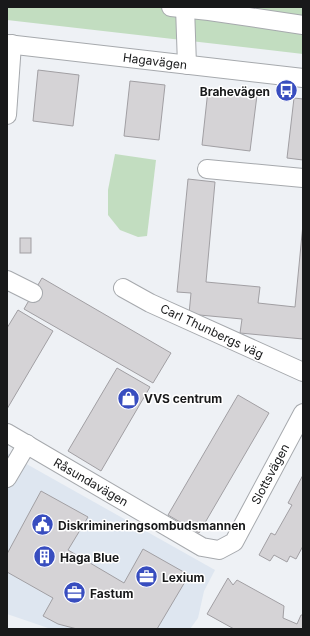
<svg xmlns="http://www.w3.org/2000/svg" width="310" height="636" font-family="Inter,sans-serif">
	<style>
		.built { fill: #dee6f0 }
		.green { fill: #c2ddc0 }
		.building { fill: #d5d3d6; stroke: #a19fa3 }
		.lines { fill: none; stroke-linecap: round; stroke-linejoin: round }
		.minor-casing { stroke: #a6a9ad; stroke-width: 20 }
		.minor { stroke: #fff; stroke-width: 18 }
		.labels { text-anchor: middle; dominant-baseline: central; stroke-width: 3; stroke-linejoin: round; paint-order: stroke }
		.street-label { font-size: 12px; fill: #18191a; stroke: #fff }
		.poi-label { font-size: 12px; font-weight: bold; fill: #18191a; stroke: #fff; text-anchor: start }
	</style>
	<rect width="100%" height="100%" fill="#eef1f5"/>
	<polygon class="built" points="7,453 215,570 204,591 198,618 190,629 51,629 7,614"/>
	<g class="green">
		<polygon points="7,7 303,7 303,54 7,20"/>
		<polygon points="115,154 156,160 147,236 138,237 120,230 108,215 108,190"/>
	</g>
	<g class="building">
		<polygon points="38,70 79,75 73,126 33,121"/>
		<polygon points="130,81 165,85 159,140 124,136"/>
		<polygon points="208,90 257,95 250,151 202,145"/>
		<polygon points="294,98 303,99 303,160 287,158"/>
		<polygon points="188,179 215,182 206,282 260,287 258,303 295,307 303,224 303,339 240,333 242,319 189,314 191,293 177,292"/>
		<rect x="20" y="238" width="11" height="15"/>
		<polygon points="42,278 171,353 153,383 24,309"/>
		<polygon points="18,310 53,331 7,409 7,328"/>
		<polygon points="117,368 150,387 101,471 68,451"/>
		<polygon points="238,395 269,413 199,533 168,515"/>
		<polygon points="303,475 303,546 296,559 290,556 287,562 274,555 270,561 259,555 271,533 275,535 292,505 288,503"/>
		<polygon points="41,491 88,517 68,550 124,583 143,549 189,575 157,629 77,629 58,624 43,616 53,598 7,572 7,554"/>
		<polygon points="228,578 233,585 237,580 284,606 283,618 297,624 301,615 303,615 303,629 234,629 207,614"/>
	</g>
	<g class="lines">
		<defs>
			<g id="minor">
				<polyline points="171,7 209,11 303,25"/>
				<polyline points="185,7 187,65"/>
				<polyline points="7,44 303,78"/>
				<polyline points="7,115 12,44"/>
				<polyline points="207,169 303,178"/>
				<polyline points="7,280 33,293"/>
				<polyline points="123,288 150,303 303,372"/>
				<polyline points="7,433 202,547 219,550 234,542 303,413"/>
				<polyline points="7,478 27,444"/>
			</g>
		</defs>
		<use href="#minor" class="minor-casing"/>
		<use href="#minor" class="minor"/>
	</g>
	<defs>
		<symbol id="bus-disc" viewBox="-11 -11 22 22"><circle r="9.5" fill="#384dbf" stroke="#fff"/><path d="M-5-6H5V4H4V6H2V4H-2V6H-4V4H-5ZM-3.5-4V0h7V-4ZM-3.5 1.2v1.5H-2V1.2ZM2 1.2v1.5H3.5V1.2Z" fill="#fff"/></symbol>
		<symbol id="shop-disc" viewBox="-11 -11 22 22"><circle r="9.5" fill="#384dbf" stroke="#fff"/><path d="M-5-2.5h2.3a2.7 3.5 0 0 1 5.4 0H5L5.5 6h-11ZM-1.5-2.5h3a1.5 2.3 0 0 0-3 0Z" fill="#fff"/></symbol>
		<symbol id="civic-disc" viewBox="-11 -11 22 22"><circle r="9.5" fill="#384dbf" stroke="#fff"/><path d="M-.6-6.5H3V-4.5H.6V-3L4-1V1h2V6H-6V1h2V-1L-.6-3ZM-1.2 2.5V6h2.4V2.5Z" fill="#fff"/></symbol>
		<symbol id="building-disc" viewBox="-11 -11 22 22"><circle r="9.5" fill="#384dbf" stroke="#fff"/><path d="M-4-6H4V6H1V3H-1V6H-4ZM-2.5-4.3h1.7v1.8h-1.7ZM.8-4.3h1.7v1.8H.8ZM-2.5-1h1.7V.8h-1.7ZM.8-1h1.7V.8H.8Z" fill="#fff"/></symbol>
		<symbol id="office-disc" viewBox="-11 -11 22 22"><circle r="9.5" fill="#384dbf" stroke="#fff"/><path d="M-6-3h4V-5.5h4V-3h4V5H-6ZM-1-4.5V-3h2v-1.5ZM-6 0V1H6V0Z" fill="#fff"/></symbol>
	</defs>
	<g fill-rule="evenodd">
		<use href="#bus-disc" x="274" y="78" width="25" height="25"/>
		<use href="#shop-disc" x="116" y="386" width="25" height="25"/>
		<use href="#civic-disc" x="30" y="512" width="25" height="25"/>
		<use href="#building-disc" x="32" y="544" width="25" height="25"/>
		<use href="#office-disc" x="134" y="564" width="25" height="25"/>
		<use href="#office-disc" x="62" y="580" width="25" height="25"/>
	</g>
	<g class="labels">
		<g class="street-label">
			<text transform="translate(155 61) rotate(7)">Hagavägen</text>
			<text transform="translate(212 331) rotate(25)">Carl Thunbergs väg</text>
			<text transform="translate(270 474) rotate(-62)">Slottsvägen</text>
			<text transform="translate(91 482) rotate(30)">Råsundavägen</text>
		</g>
		<g class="poi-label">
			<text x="270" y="91" text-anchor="end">Brahevägen</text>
			<text x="144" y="398">VVS centrum</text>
			<text x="58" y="525">Diskrimineringsombudsmannen</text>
			<text x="60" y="557">Haga Blue</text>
			<text x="162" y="577">Lexium</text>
			<text x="90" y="593">Fastum</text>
		</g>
	</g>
	<rect width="310" height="636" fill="none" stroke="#18191a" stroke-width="16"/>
</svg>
